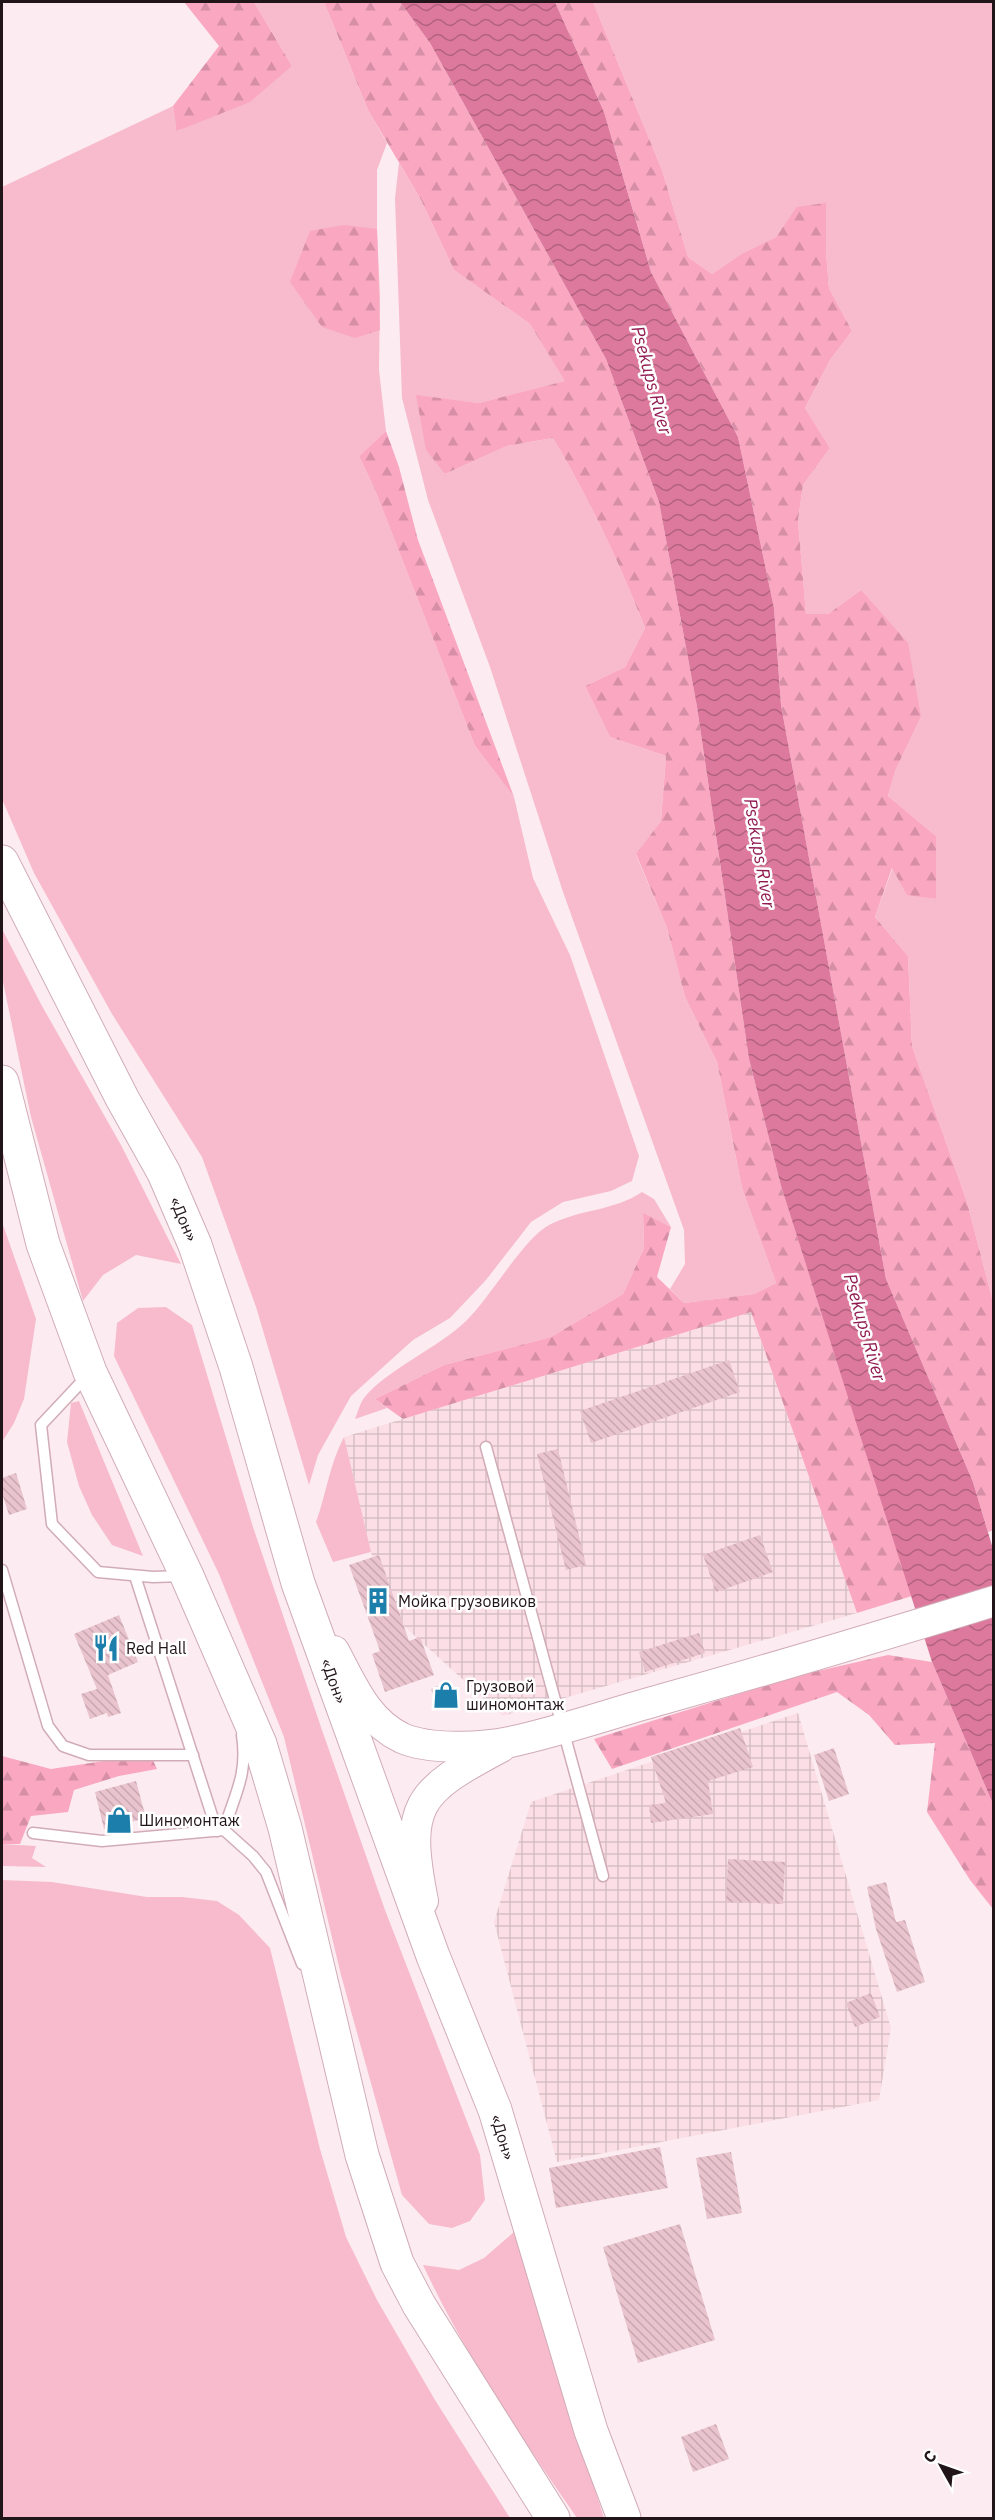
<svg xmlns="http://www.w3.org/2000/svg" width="995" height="2520" font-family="'IBM Plex Sans',sans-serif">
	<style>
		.industrial { fill: url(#industrial-grid) }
		.grass { fill: #f7bbcd }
		.forest { fill: url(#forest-firs) }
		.water { fill: url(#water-waves) }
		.building { fill: url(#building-back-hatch) }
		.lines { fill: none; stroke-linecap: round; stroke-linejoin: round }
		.lane-casing { stroke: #d1acb7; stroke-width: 13 }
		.secondary-casing { stroke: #d1acb7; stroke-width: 32 }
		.highway-casing { stroke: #d1acb7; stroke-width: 35 }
		.lane { stroke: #fff; stroke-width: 10 }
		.secondary { stroke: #fff; stroke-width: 30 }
		.highway { stroke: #fff; stroke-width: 33 }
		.labels { text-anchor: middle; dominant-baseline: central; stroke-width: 5; stroke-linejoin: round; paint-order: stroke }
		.street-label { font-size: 16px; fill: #221519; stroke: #fefefe }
		.poi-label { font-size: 16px; fill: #221519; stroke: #fefefe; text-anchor: start }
		.water-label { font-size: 18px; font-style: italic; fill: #911a51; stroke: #fefefe }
	</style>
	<defs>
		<pattern id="industrial-grid" width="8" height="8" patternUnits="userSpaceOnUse" patternTransform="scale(1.5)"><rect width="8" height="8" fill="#fbdee6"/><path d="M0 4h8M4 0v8" fill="none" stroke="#d7bec5"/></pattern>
		<pattern id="forest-firs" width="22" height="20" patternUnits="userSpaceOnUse" patternTransform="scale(1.5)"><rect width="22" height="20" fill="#faa7c2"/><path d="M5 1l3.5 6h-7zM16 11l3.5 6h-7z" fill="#d68fa6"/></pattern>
		<pattern id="water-waves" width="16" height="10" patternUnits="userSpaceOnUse" patternTransform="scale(1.5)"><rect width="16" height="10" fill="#dc799c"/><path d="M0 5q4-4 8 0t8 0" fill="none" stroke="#b2627e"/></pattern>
		<pattern id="building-back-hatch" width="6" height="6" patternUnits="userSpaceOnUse" patternTransform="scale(1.5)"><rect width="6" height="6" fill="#e9c3ce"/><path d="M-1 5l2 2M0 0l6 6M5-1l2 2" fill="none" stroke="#c8a7b0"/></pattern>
	</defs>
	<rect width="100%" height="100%" fill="#fcecf1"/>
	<g class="industrial">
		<polygon points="751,1312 857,1613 503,1716 384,1608 344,1437"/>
		<polygon points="798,1713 891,2028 879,2100 557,2162 494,1922 531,1802"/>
	</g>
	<g class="grass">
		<polygon points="254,2 324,2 368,110 387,143 377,170 377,229 380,296 379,370 386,431 359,456 375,490 475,746 514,797 533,878 570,955 639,1156 632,1181 611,1191 563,1202 531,1222 486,1280 450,1318 413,1340 351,1396 318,1455 309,1485 256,1307 202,1157 112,1014 34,873 2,799 2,187 173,106 178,131 292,66"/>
		<polygon points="593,2 993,2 993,1302 967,1202 912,1046 908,956 875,917 893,867 907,894 936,899 936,836 888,796 896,769 921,717 861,590 828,614 806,615 798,521 803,485 830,448 805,408 830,360 852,331 829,288 826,252 796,207 776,237 741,254 712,274 688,257 662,170"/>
		<path d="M399,163l22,37 33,70 76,54 36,57 -87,22 -62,-7 28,78 62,-28 46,-8c36,61 66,123 92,190l-20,39 -40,19 25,51 56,19 -5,65 -25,34 31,73 18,69 32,65 25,126 34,95 -22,11 -70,9 -14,-14 15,-25 -1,-34 -121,-338 -73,-225 -62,-167 -26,-102 -7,-200z"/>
		<polygon points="2,929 42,1006 121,1145 181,1264 136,1255 103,1275 83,1301 31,1117 2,977"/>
		<path d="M642,1192l12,7 17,28 -28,-13 1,34 -21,46 -72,43 -107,28 -69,34 12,9 -32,11c3,-7 5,-16 9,-21 22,-28 74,-50 102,-77 24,-23 58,-83 83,-96 31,-16 65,-14 93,-33z"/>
		<polygon points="2,1222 36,1319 24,1399 14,1423 2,1442"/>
		<polygon points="166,1307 192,1325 253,1527 322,1730 385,1910 480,2155 485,2200 470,2221 452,2228 429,2224 402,2195 341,1975 284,1737 219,1574 114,1356 117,1323 138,1308"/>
		<polygon points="79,1401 143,1556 112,1545 92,1515 79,1486 67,1442 71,1403"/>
		<path d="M344,1437l27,115 -38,10 -17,-40c10,-28 14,-59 28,-85z"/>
		<polygon points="2,1844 36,1846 32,1858 46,1867 2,1866"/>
		<polygon points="2,1880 52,1882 147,1897 182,1897 217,1901 239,1915 270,1948 320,2149 346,2237 377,2300 435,2400 510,2518 2,2518"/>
		<path d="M514,2232l90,286h-27c-56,-81 -112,-163 -154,-253l36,5 25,-12z"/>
	</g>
	<g class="forest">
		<polygon points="184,2 254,2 292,66 250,102 177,131 173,106 219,46"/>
		<path d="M324,2h76l30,41 176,316 53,143 38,205 52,352 32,127 131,410 -55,17 -106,-301 -348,107 -28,-20 69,-34 107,-28 72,-43 21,-46 -1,-35 28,14 -14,50 27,26 70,-9 22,-11 -34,-95 -25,-126 -32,-65 -18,-69 -31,-74 25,-33 5,-65 -56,-19 -25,-51 40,-19 20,-39c-26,-67 -56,-129 -92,-190l-46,8 -62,28 -19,-24 -10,-55 63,8 86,-22 -35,-57 -76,-54 -33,-70 -53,-90z"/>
		<polygon points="555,2 593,2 662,170 688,257 712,274 741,254 776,237 796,207 826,203 826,252 829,288 852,331 830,360 805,408 830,448 803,485 798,521 806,614 828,614 861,590 908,643 921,717 896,769 888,796 936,836 936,899 907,895 892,868 875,917 908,956 912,1046 967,1202 993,1302 994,1530 988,1532 973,1482 886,1279 781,705 774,608 738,437 651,272 604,112"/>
		<polygon points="344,225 377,229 380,330 355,338 322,327 290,282 310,231"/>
		<polygon points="386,431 399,467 418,540 514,797 475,746 375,490 359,456"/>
		<polygon points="888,1655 932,1662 993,1804 993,1909 970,1880 927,1812 935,1743 895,1745 869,1715 837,1692 612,1769 594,1739 796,1676"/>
		<polygon points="150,1754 157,1769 119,1776 74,1790 68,1812 31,1816 20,1844 2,1844 2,1756 51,1769"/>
	</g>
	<polygon class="water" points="400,2 555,2 604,112 651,272 738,437 774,608 781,705 886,1279 973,1482 993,1549 993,1804 932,1662 781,1186 749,1059 697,707 659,502 606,359 430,43"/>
	<g class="building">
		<polygon points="729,1360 740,1392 591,1443 580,1411"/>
		<polygon points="558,1449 586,1565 566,1570 537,1454"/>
		<polygon points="16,1473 27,1509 9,1515 2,1493 2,1478"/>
		<polygon points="760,1535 773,1572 716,1592 703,1555"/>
		<polygon points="379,1555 409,1641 420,1637 434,1675 385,1692 372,1654 380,1651 349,1565"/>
		<polygon points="119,1615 138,1662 108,1675 121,1713 108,1717 107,1713 90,1719 81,1694 97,1689 74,1634"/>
		<polygon points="699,1633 705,1653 645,1672 639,1652"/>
		<polygon points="447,1682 454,1699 438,1706 431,1689"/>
		<polygon points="740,1728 753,1767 708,1781 713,1814 651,1823 649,1805 666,1803 651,1757"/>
		<polygon points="834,1748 849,1794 829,1801 814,1755"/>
		<polygon points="136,1781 146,1818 104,1829 95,1792"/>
		<polygon points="728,1859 785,1862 783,1904 726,1902"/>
		<polygon points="886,1882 896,1922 905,1920 925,1982 897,1992 876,1929 867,1887"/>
		<polygon points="871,1993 880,2017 855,2027 846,2003"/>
		<polygon points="660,2147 668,2188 556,2208 549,2168"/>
		<polygon points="731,2152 742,2213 707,2219 696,2158"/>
		<polygon points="680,2224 715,2340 638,2363 603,2247"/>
		<polygon points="716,2424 729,2459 693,2472 681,2437"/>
	</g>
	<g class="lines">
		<defs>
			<g id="lane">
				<polyline points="88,1375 41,1425 52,1524 98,1572 153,1577 183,1576"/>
				<polyline points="486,1447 603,1876"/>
				<polyline points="2,1570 48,1726 63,1746 89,1755 193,1755"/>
				<polyline points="135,1576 217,1831"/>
				<path d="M224,1830c11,-37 24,-55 18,-95"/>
				<polyline points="33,1833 102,1841 224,1830 253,1856 266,1872 302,1964"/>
			</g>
			<g id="secondary">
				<path d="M334,1651c18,33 32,70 68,87 27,12 80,10 108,4 51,-11 102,-29 153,-43 111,-31 221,-64 331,-98"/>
				<path d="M423,1901c-19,-96 -7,-109 78,-154"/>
			</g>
			<g id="highway">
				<polyline points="2,862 122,1098 164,1173 195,1245 236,1367 298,1583 433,1956 495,2110 591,2431 624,2518"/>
				<polyline points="2,1082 43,1244 90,1372 187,1576 260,1744 285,1828 362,2155 397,2263 419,2305 553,2518"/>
			</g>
		</defs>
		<use href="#lane" class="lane-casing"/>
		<use href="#secondary" class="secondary-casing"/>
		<use href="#highway" class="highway-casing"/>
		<use href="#lane" class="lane"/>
		<use href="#secondary" class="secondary"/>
		<use href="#highway" class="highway"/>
	</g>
	<defs>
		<symbol id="building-bare" viewBox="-9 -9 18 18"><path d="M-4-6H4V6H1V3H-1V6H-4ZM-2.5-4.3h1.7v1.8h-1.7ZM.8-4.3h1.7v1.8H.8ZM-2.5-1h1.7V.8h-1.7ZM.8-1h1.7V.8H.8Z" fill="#1c7eaa" stroke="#fefefe" stroke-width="2.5" paint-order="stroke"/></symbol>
		<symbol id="restaurant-bare" viewBox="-9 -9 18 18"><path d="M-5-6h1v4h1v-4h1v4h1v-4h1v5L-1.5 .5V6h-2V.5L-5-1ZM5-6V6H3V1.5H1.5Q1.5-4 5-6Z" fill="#1c7eaa" stroke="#fefefe" stroke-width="2.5" paint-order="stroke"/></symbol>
		<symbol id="shop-bare" viewBox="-9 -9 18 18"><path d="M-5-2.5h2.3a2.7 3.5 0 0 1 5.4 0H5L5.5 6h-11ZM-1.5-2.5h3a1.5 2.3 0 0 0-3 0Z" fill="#1c7eaa" stroke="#fefefe" stroke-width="2.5" paint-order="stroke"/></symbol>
	</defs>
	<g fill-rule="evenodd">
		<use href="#building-bare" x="359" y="1582" width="38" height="38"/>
		<use href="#restaurant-bare" x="87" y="1629" width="38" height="38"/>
		<use href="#shop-bare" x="427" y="1676" width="38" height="38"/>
		<use href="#shop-bare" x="100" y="1801" width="38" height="38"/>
	</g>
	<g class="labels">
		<g class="street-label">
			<text transform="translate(184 1219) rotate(67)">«Дон»</text>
			<text transform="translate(334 1681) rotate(70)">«Дон»</text>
			<text transform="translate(503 2137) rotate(73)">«Дон»</text>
		</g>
		<g class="poi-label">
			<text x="398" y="1601">Мойка грузовиков</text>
			<text x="126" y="1648">Red Hall</text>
			<text x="466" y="1686">Грузовой<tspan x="466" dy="18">шиномонтаж</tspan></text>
			<text x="139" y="1820">Шиномонтаж</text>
		</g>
		<g class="water-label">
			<text transform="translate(652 380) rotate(75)">Psekups River</text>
			<text transform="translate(760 853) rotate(80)">Psekups River</text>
			<text transform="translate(865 1327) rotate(74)">Psekups River</text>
		</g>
	</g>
	<rect width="995" height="2520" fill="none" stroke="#221519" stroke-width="6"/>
	<g transform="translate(941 2466) rotate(310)" stroke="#fefefe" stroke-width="4.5" paint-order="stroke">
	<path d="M0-4.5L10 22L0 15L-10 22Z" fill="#221519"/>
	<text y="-9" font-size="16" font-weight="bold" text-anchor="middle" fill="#221519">С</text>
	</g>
</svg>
